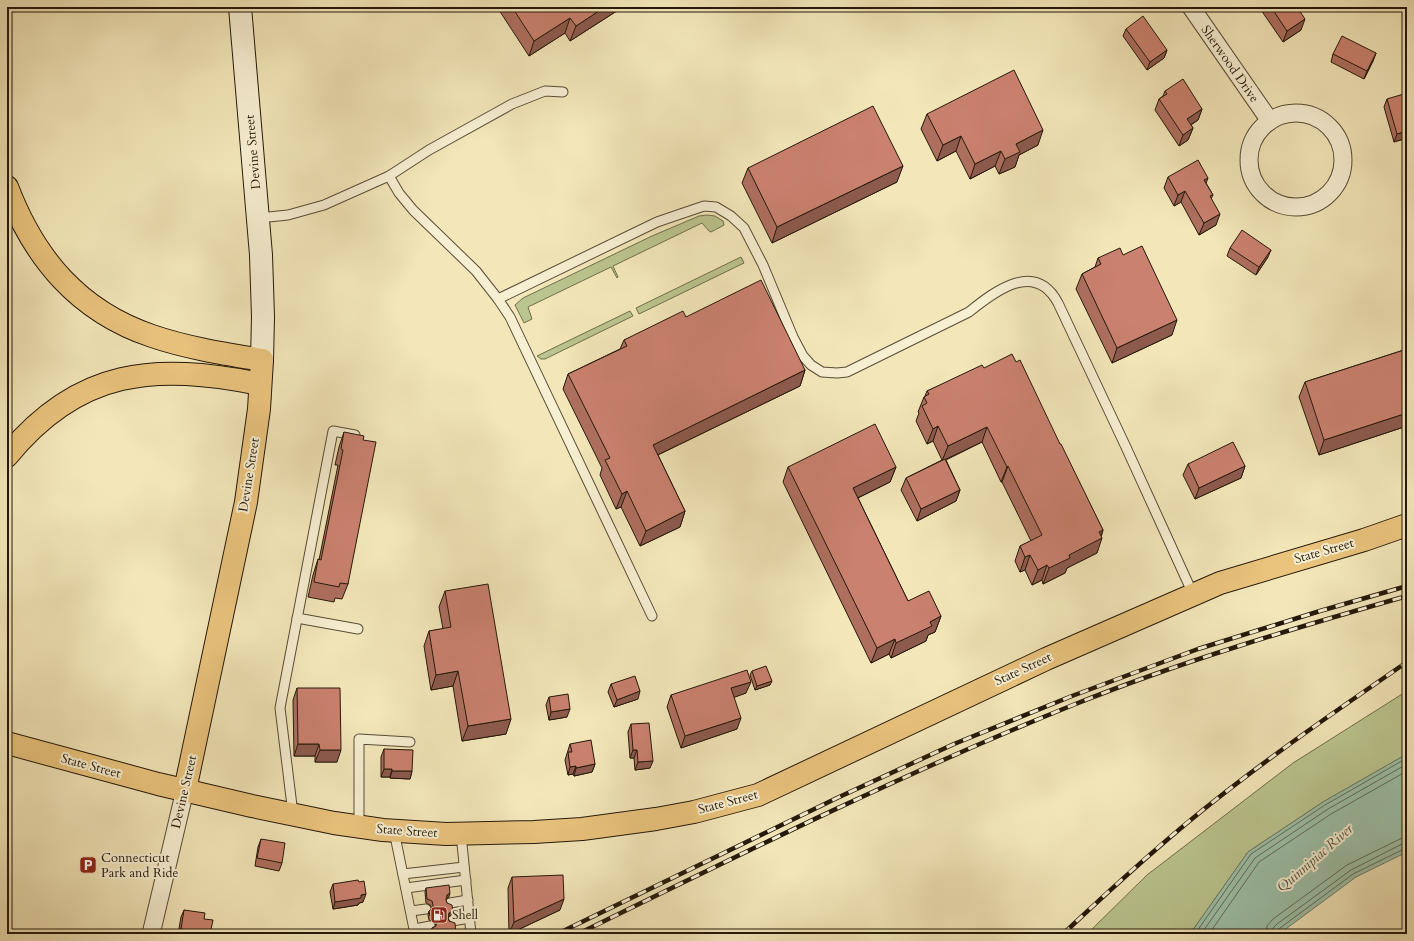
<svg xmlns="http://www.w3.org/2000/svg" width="1414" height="941" font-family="Cardo,serif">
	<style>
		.green { fill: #bbc58f; stroke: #706e4c }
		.water { fill: #9dc1a9; stroke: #6d7d69 }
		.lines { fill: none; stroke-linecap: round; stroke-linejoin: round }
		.shore { stroke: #606c5a; stroke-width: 1 }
		.lane-casing { stroke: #584c36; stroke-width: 11 }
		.street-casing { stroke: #584c36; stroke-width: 19 }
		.secondary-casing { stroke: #24180a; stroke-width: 24 }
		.primary-casing { stroke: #24180a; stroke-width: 24 }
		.highway-casing { stroke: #24180a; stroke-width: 24 }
		.lane { stroke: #f7efd2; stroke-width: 9 }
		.street { stroke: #f7efd2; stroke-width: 17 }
		.secondary { stroke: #f7efd2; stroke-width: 22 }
		.primary { stroke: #eac47d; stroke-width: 22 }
		.highway { stroke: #eac47d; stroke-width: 22 }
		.rail-casing { stroke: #24180a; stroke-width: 4.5 }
		.rail { stroke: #f7efd2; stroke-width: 3; stroke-dasharray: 9; stroke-linecap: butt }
		.wall { fill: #ae6f5f; stroke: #24180a }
		.shaded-wall { fill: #8d5a4e; stroke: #24180a }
		.building { fill: #ca816f; stroke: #24180a }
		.labels { text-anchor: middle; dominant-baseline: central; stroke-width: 4; stroke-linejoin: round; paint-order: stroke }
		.street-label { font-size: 13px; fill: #24180a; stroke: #f7efd2 }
		.poi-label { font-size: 13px; fill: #24180a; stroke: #f7efd2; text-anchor: start }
		.water-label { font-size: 14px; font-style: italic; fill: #4e5342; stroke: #f7efd2 }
	</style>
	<rect width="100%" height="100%" fill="#f3e7ba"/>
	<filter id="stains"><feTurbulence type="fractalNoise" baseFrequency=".005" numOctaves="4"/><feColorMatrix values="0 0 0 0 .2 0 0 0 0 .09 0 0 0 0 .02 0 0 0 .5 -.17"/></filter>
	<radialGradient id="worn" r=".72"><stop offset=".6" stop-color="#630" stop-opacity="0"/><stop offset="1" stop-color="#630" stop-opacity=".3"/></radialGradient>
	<g class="green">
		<polygon points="707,215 715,216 723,221 724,225 711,232 709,231 702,223 613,266 618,277 617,278 611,267 528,307 532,319 524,323 515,305 523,298 652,236 699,216"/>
		<polygon points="741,257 744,263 639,314 636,308"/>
		<polygon points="630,311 633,316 545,359 541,359 537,356"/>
		<polygon points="1407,691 1407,754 1323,802 1248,852 1190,934 1087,934 1147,875 1293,763"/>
	</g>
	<polygon class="water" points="1407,754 1407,852 1356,877 1279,934 1190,934 1248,852 1323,802"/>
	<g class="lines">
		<g class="shore">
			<polyline points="1195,934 1251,854 1325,805 1407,758"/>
			<polyline points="1201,934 1255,858 1328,809 1407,764"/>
			<polyline points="1209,934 1259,862 1331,814 1407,771"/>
			<polyline points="1266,934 1267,926 1273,919 1347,865 1400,839 1407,837"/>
			<polyline points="1272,934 1273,928 1277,924 1351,870 1402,844 1407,843"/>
			<polyline points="1277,934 1277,931 1280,928 1353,874 1404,849 1407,848"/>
		</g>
		<defs>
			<g id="lane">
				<polyline points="389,176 399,193 413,210 476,271 498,299 510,317 652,616"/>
				<polyline points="259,218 288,215 324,205 389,176 429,150 512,104 545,91 563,92"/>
				<path d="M498,299l159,-77 47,-16 12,1 15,9 13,12 19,37 30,72 10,19 8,9 11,7 15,1 10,-1 122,-60c26,-21 66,-52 89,-9l67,142 68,149"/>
				<polyline points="297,618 358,629"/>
				<polyline points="293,814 280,708 333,431 355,435"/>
				<polyline points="359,827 359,739 410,742"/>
				<polyline points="394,831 415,934"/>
				<polyline points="461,834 471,934"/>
				<polyline points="403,874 464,867"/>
				<polyline points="406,888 466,880"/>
				<polyline points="450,903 468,900"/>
				<polyline points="411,911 426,909"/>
				<polyline points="452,921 470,918"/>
				<polyline points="415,929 430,926"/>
			</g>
			<g id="street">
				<polyline points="1191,7 1270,121"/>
				<circle cx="1296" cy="160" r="47"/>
				<polyline points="151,934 185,790"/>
			</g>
			<polyline id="secondary" points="240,7 261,255 263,317 262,360"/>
			<g id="primary">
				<polyline points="7,743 158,784 252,806 334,823 383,830 446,834 534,832 582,829 656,819 694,812 758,795 1046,659 1220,583 1364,540 1407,525"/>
				<polyline points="185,790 246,502 259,409 262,360"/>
			</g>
			<g id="highway">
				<path d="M7,187c27,71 71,124 145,149 35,12 74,18 110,24"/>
				<path d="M7,456c72,-88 148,-93 253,-72"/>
			</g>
		</defs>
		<use href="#lane" class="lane-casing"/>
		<use href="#street" class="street-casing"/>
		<use href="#secondary" class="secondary-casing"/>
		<use href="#primary" class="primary-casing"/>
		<use href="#highway" class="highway-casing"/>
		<use href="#lane" class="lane"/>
		<use href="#street" class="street"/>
		<use href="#secondary" class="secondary"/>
		<use href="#primary" class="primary"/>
		<use href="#highway" class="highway"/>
		<defs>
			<g id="rail">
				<polyline points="557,934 837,798 954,744 1072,696 1198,649 1320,611 1407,586"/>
				<path d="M578,934c163,-80 326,-161 495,-229 109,-44 222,-77 334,-109"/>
				<path d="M1063,934c50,-47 101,-94 155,-136 61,-48 125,-92 189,-136"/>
			</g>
		</defs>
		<use href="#rail" class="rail-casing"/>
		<use href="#rail" class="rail"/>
	</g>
	<g class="wall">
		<polygon points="497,7 623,7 570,41 565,33 529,56"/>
		<polygon points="1259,7 1297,7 1301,30 1283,42"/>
		<polygon points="1126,29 1167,50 1164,58 1147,70 1123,36"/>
		<polygon points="1376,53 1373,61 1364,79 1331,62 1333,54"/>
		<polygon points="1165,91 1202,109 1198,120 1191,125 1193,128 1188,140 1179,146 1155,110 1159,99 1163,96"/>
		<polygon points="1387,99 1407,138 1394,142 1384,107"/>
		<polygon points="927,114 1038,145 1019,155 1015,167 999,174 995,166 970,179 956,151 937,161 921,129"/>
		<polygon points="748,168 897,182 772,243 742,183"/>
		<polygon points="1407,171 1407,207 1405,206 1406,174"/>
		<polygon points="1168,177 1206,183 1213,195 1211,199 1216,225 1199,235 1181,202 1174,206 1164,188"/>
		<polygon points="1230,248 1268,257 1256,275 1227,256"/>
		<polygon points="1123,255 1172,335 1112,363 1076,289 1082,274 1095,267 1098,258"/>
		<polygon points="686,317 805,370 800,386 658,455 685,511 680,527 640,546 621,507 616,509 600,475 602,468 563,389 568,374 620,349 624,340"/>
		<polygon points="1407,349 1407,426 1319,455 1299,397 1305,382"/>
		<polygon points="984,368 1060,444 1103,530 1097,553 1067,568 1065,573 1043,584 1042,580 1032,585 1025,570 1020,572 1015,561 1020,546 1031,541 1002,482 1001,482 982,442 946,460 960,490 956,501 917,521 901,490 906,478 942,460 933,441 927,444 916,421 919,413 918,412 924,397 925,396 927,391"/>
		<polygon points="344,432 348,584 342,599 335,598 334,602 308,597 313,575 318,559 319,560 338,465 335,465 339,447"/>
		<polygon points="1188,464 1245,466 1241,478 1195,499 1183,475"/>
		<polygon points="788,467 896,467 890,482 858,498 908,601 941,616 935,632 928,635 926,641 891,658 889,654 871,663 783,482"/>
		<polygon points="445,591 506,734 462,741 453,686 431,690 424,646 429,631 443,629 439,607"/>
		<polygon points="752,671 770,685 755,690 750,675"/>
		<polygon points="611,684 638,699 614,707 608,692"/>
		<polygon points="297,688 337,762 315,762 315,756 294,756 293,700"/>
		<polygon points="746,693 734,697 737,729 681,748 667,707 671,695"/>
		<polygon points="549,697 567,717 549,720 546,705"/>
		<polygon points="631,724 650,768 635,770 634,758 630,758 628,732"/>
		<polygon points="570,744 595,764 592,772 574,776 573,774 568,775 565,760"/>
		<polygon points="384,749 412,771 410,779 390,778 390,777 381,777 381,757"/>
		<polygon points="261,839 282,863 279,871 255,866 258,847"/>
		<polygon points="512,877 560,910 509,934 508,888"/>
		<polygon points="333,884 363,902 359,903 358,905 333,909 330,892"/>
		<polygon points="426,888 449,897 446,899 446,900 447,903 453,911 451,915 448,917 448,918 456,934 431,934 431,932 432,928 436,926 436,925 434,922 429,920 428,915 429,911 432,908 430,905 426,903 425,892"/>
		<polygon points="184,910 204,919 210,934 178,934 181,917"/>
	</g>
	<g class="shaded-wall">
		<polygon points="605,7 623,7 570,41 576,26"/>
		<polygon points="570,18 565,33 529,56 534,41"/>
		<polygon points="1305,19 1301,30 1283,42 1287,31"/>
		<polygon points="1167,50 1164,58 1147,70 1150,62"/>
		<polygon points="1376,53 1373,61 1364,79 1367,71"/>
		<polygon points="1202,109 1198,120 1182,130 1187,119"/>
		<polygon points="1193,128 1188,140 1179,146 1183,135"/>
		<polygon points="1043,130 1038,145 1019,155 1015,167 999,174 1005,159 1016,144"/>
		<polygon points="1407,131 1407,138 1394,142 1397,134"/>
		<polygon points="961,136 956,151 937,161 943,145"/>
		<polygon points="1001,151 995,166 970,179 975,164"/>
		<polygon points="903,166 897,182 772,243 777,227"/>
		<polygon points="1208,178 1204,189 1204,180"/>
		<polygon points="1185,191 1181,202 1174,206 1178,195"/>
		<polygon points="1407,201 1407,207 1405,206"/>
		<polygon points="1220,214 1216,225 1199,235 1204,223"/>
		<polygon points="1271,250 1268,257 1256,275 1259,267"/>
		<polygon points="1177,320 1172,335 1112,363 1117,348"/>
		<polygon points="805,370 800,386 647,460 653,445"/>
		<polygon points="1407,413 1407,426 1319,455 1324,440"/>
		<polygon points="938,426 933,441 927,444 933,429"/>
		<polygon points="987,427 982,442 942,461 948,446"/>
		<polygon points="1008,466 1002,482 1001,482 1007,467"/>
		<polygon points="1245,466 1241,478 1195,499 1199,488"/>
		<polygon points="896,467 890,482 847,503 853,488"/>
		<polygon points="960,490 956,501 917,521 921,509"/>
		<polygon points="627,491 621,507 616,509 622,494"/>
		<polygon points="685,511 680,527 640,546 646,531"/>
		<polygon points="1103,530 1100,539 1102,538 1097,553 1067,568 1065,573 1043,584 1049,568 1099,532"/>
		<polygon points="1030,555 1025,570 1020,572 1025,557"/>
		<polygon points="1047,565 1042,580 1032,585 1038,570"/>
		<polygon points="941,616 935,632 928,635 926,641 891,658 896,643 930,622"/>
		<polygon points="895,639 889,654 871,663 877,648"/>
		<polygon points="458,671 453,686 431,690 436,675"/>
		<polygon points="772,681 770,685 755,690 757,686"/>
		<polygon points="751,682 746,693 727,700 731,688"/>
		<polygon points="640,691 638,699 614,707 617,700"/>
		<polygon points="570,709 567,717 549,720 551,712"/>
		<polygon points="741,718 737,729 681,748 685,736"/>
		<polygon points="511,719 506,734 462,741 468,726"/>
		<polygon points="298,744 319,744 315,756 294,756"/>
		<polygon points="320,750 341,750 337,762 315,762"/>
		<polygon points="633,750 637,750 634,758 630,758"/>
		<polygon points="653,761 650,768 635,770 638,762"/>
		<polygon points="595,764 592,772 574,776 576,768"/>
		<polygon points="576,766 573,774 568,775 570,767"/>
		<polygon points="384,769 392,769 390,777 381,777"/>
		<polygon points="392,771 412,771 410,779 390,778"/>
		<polygon points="450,893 449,897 446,899 447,895"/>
		<polygon points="366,894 363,902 359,903 358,905 333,909 335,902"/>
		<polygon points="564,899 560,910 509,934 514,922"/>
		<polygon points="453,911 451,915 448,917 449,913"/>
	</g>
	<g class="building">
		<polygon points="512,7 605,7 576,26 570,18 534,41"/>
		<polygon points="1271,7 1297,7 1305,19 1287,31"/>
		<polygon points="1143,16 1167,50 1150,62 1126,29"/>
		<polygon points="1342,36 1376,53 1367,71 1333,54"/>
		<polygon points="1014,70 1043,130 1016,144 1020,152 1005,159 1001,151 975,164 961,136 943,145 927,114"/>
		<polygon points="1183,79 1202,109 1187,119 1193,128 1183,135 1159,99 1167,94 1165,91"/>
		<polygon points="1407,93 1407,131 1397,134 1387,99"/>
		<polygon points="873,106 903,166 777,227 748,168"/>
		<polygon points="1198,160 1208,178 1204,180 1213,195 1210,196 1220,214 1204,223 1185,191 1178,195 1168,177"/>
		<polygon points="1242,230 1271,250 1259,267 1230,248"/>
		<polygon points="1142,246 1177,320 1117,348 1082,274 1101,264 1098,258 1120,248 1123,255"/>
		<polygon points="761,280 805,370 653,445 685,511 646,531 627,491 622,494 605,460 610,458 568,374 627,346 624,340 683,311 686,317"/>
		<polygon points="1407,349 1407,413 1324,440 1305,382"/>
		<polygon points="1012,354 1016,362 1020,360 1060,444 1061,444 1103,530 1099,532 1102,538 1069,555 1070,558 1049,568 1047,565 1038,570 1030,555 1025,557 1020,546 1042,535 1008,466 1007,467 987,427 948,446 938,426 933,429 922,406 927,403 924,397 929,394 927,391 982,365 984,368"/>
		<polygon points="875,424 896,467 853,488 908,601 929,591 941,616 930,622 932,626 896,643 895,639 877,648 788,467"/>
		<polygon points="344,432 364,436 363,440 376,442 348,584 340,583 339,587 314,582 318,559 321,560 343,450 341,449"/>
		<polygon points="1233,442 1245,466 1199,488 1188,464"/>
		<polygon points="945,459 960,490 921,509 906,478"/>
		<polygon points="488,584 511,719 468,726 458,671 436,675 429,631 451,627 445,591"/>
		<polygon points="766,666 772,681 757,686 752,671"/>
		<polygon points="747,670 751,682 731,688 741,718 685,736 671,695"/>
		<polygon points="635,676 640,691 617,700 611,684"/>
		<polygon points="297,688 340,688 341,750 320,750 319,744 298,744"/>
		<polygon points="568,694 570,709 551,712 549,697"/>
		<polygon points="649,723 653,761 638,762 637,750 633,750 631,724"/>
		<polygon points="591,740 595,764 576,768 576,766 570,767 568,752 572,752 570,744"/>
		<polygon points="384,749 413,750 412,771 392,771 392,769 384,769"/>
		<polygon points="261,839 285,843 282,863 257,858"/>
		<polygon points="563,875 564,899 514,922 512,877"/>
		<polygon points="358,880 359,882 364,881 366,894 361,895 361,898 335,902 333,884"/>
		<polygon points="449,885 450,893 447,895 446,900 447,903 452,905 453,911 449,913 448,918 449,921 455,923 456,934 433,934 432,928 436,926 437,921 436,918 430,916 429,911 433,908 433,905 432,901 427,899 426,888"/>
		<polygon points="184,910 205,913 204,919 213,920 210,934 205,934 181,929"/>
		<polygon points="374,930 376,934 366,934"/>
	</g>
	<defs>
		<symbol id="parking-square" viewBox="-11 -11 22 22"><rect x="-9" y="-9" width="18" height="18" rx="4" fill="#8f2418" stroke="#f7efd2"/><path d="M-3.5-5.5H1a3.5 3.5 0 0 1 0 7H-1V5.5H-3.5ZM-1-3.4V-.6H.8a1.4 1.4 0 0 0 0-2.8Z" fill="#fff"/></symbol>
		<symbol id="fuel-square" viewBox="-11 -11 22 22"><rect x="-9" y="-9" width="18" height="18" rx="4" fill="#8f2418" stroke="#f7efd2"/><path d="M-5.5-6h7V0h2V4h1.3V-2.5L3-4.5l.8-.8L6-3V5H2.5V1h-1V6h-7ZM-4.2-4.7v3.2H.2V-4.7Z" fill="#fff"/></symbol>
	</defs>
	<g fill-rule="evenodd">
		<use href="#parking-square" x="78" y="855" width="20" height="20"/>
		<use href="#fuel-square" x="429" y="905" width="20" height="20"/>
	</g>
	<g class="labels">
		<g class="street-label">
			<text transform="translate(1230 64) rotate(55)">Sherwood Drive</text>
			<text transform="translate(253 152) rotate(-95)">Devine Street</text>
			<text transform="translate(249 475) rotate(-81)">Devine Street</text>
			<text transform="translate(1324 551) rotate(-16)">State Street</text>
			<text transform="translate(1023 669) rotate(-25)">State Street</text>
			<text transform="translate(91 766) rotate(15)">State Street</text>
			<text transform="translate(184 792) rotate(-77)">Devine Street</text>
			<text transform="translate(728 802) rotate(-15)">State Street</text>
			<text transform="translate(407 831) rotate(4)">State Street</text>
		</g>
		<g class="poi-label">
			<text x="101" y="858">Connecticut<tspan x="101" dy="15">Park and Ride</tspan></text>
			<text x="452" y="915">Shell</text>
		</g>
		<g class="water-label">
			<text transform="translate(1315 858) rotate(-41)">Quinnipiac River</text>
		</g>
	</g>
	<rect width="1414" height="941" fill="none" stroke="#f3e7ba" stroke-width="24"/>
	<rect x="8" y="8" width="1398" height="925" fill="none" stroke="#24180a" stroke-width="2"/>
	<rect x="12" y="12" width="1390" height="917" fill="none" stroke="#24180a"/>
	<rect width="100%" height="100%" filter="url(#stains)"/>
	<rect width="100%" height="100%" fill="url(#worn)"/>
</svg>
